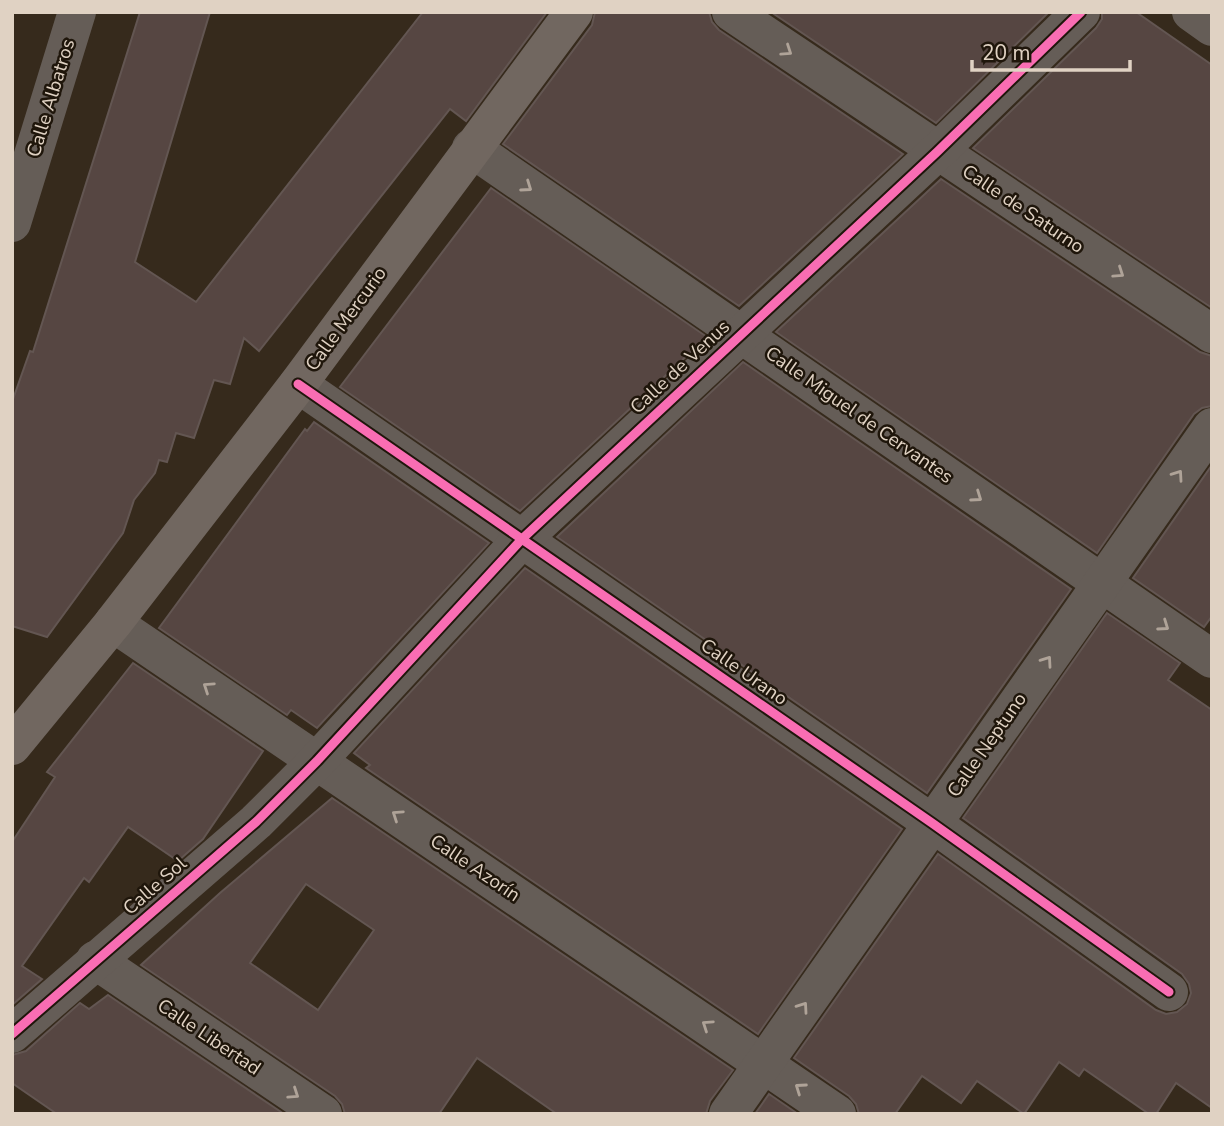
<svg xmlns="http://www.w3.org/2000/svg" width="1224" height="1126" font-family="'Nunito Sans',sans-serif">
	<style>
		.building { fill: #564642; stroke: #635652; stroke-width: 2; fill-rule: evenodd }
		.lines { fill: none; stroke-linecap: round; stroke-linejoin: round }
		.street { stroke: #655d57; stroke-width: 38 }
		.secondary { stroke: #716760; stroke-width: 38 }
		.cycleway-casing { stroke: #1f160b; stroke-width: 13 }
		.cycleway { stroke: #f96db3; stroke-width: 9 }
		.oneway { stroke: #afa398 }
		.labels { text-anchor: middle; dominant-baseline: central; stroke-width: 5; stroke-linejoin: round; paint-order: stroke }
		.street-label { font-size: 19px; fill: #e0d2c3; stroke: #1f160b }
	</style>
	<rect width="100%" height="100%" fill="#362a1c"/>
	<g class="building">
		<polygon points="140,12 210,12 135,262 196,302 423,12 547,12 466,121 450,109 259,351 244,338 230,384 214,380 194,438 176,433 167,462 159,460 155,473 134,500 123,533 47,637 12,626 12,402 30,351 33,352"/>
		<polygon points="595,12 709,12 712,22 719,30 903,154 739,306 503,144 592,25"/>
		<polygon points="771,12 1049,12 936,123"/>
		<polygon points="1102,12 1136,12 1212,65 1212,308 973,148 1096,28 1102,19"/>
		<polygon points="941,179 1200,352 1212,356 1212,406 1202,408 1194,414 1097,553 776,332"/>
		<polygon points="491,188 707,337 520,511 340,387"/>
		<polygon points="743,362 1071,589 927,793 557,537"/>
		<polygon points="314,422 489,543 317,728 291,710 287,715 159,628 305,429 307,431"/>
		<polygon points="1212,465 1212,616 1204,627 1133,578"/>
		<polygon points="525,568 902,829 758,1034 366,768 370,765 354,753"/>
		<polygon points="1107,613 1180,663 1168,680 1212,710 1212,1108 1176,1083 1156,1114 1149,1114 1084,1069 1079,1076 1059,1062 1024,1114 977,1081 961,1103 922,1076 895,1114 859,1114 856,1104 849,1096 794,1058 938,854 1156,1010 1166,1014 1177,1012 1187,1004 1191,993 1189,984 1182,974 963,818"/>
		<polygon points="133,663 263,751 203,839 178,861 128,827 89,882 84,878 22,966 42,979 12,1005 12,842 55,777 47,772"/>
		<path d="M332,798l401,272 -23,31 -4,13h-149l-80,-56 -38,56h-94l-3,-10 -7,-8 -194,-131 79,-72zM306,884l68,46 -56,80 -68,-47z"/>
		<polygon points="108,995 284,1114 57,1114 12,1083 12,1055 26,1051 80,1003 89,1009"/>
		<polygon points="769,1094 798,1114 755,1114"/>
	</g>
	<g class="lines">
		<g class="street">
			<polyline points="731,12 1212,334"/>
			<polyline points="1191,12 1212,27"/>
			<polyline points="471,148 1212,659"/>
			<polyline points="12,223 77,12"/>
			<polyline points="298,384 932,823 1169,992"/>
			<polyline points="113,623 837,1114"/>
			<polyline points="95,960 323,1114"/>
			<polyline points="12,1034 256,822 317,761 522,539 937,152 1081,12"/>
			<polyline points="728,1114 1212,427"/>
		</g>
		<polyline class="secondary" points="12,746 113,623 298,384 574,12"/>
		<defs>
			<g id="cycleway">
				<polyline points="298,384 932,823 1169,992"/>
				<polyline points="12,1034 256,822 317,761 522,539 937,152 1081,12"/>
			</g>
		</defs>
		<use href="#cycleway" class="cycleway-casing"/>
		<use href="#cycleway" class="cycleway"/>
	</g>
	<defs><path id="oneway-chevron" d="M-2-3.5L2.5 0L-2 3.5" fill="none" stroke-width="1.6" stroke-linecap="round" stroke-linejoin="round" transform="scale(1.75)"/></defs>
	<g class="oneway">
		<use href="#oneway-chevron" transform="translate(787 51) rotate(34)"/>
		<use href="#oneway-chevron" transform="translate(527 187) rotate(35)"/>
		<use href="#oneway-chevron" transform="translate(1119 273) rotate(34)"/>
		<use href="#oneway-chevron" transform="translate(1178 475) rotate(-55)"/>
		<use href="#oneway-chevron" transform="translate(977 497) rotate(35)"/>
		<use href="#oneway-chevron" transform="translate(1164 626) rotate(35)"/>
		<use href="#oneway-chevron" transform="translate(1047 661) rotate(-55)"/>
		<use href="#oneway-chevron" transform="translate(208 687) rotate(-146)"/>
		<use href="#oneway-chevron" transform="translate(397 815) rotate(-146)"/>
		<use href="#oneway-chevron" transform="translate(803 1007) rotate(-55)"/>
		<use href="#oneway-chevron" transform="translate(707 1025) rotate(-146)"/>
		<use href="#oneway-chevron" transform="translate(800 1088) rotate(-145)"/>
		<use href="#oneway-chevron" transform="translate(294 1094) rotate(34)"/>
	</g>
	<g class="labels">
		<g class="street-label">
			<text transform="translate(51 98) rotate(-73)">Calle Albatros</text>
			<text transform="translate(1023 209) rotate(34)">Calle de Saturno</text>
			<text transform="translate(346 319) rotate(-54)">Calle Mercurio</text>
			<text transform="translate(680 367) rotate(-43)">Calle de Venus</text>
			<text transform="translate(859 415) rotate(35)">Calle Miguel de Cervantes</text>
			<text transform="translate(744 672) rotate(35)">Calle Urano</text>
			<text transform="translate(987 745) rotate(-55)">Calle Neptuno</text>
			<text transform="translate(475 868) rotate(34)">Calle Azorín</text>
			<text transform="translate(155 886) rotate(-41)">Calle Sol</text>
			<text transform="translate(209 1037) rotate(34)">Calle Libertad</text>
		</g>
	</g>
	<rect width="1224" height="1126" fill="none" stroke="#e0d2c3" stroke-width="28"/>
	<path d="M972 60v10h158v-10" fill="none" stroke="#e0d2c3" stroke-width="3.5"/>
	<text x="982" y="60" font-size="21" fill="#e0d2c3" stroke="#1f160b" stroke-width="5" paint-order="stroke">20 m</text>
</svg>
